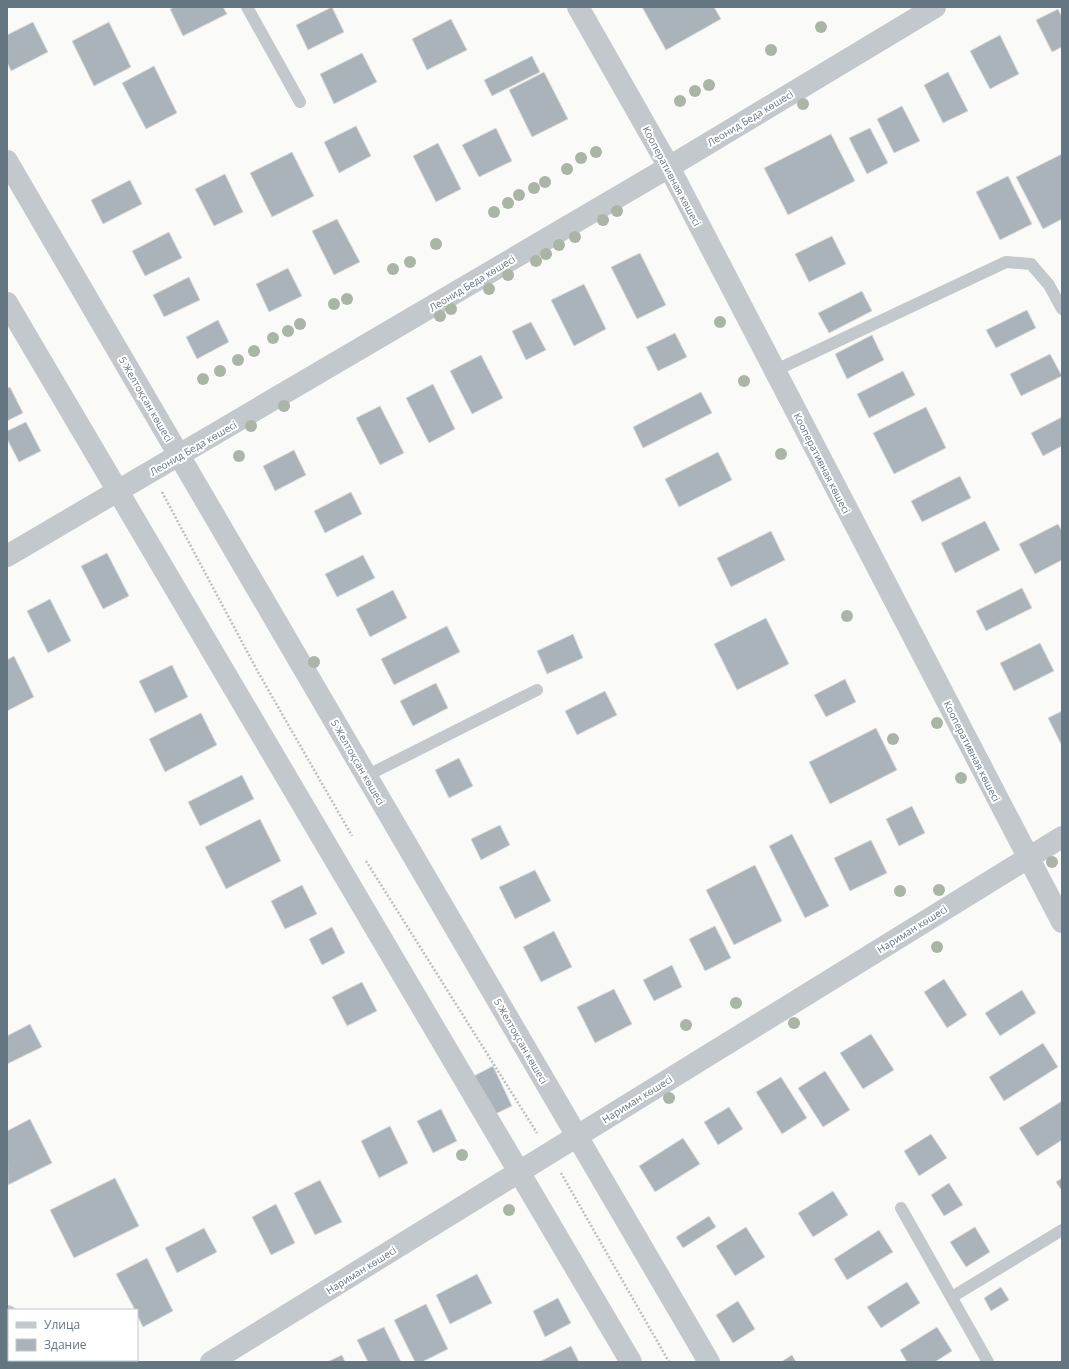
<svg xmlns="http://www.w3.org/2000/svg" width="1069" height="1369" font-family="'Open Sans',sans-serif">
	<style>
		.building { fill: #aab3b9; stroke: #dcdcda }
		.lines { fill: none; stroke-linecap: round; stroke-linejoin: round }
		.path { stroke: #bbbfc2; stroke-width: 2.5; stroke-dasharray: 2 2; stroke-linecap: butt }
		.service { stroke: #c3c8cc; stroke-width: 12 }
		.minor { stroke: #c3c8cc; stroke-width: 22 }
		.tertiary { stroke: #c3c8cc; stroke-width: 22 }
		.tree { fill: #aab4a7 }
		.labels { text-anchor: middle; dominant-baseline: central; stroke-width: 4; stroke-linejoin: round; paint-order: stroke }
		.street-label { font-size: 10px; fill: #657683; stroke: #fff }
	</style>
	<rect width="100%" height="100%" fill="#fafaf8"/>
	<g class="building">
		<polygon points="174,7 223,7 227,14 183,36 170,9"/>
		<polygon points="332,7 344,32 308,50 296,25"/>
		<polygon points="642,7 714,7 721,19 666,50"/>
		<polygon points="1058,9 1062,17 1062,47 1052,52 1036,20"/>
		<polygon points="451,19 467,50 427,70 412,39"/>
		<polygon points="33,22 48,52 11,71 7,62 7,35"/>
		<polygon points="109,22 131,67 94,86 72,41"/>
		<polygon points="1000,35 1019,74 990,89 970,51"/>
		<polygon points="362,53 377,82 334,104 320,74"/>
		<polygon points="532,56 540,72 492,96 484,80"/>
		<polygon points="154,66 177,113 146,129 122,83"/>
		<polygon points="544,72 568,119 532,137 509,90"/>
		<polygon points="948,72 968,111 943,123 924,85"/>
		<polygon points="902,106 920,141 894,153 877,119"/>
		<polygon points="356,126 371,156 339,173 324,142"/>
		<polygon points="496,128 512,161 479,177 462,145"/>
		<polygon points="870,128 888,163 867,174 849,138"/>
		<polygon points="831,134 855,181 788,215 764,168"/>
		<polygon points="438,143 461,189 436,202 413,156"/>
		<polygon points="292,152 314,196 272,217 250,173"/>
		<polygon points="1062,154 1062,219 1043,229 1016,177"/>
		<polygon points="225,174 243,212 214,226 195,189"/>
		<polygon points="1008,176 1032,224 1000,240 976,192"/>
		<polygon points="130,180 142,204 103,224 91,200"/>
		<polygon points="337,219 360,262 334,275 312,231"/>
		<polygon points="169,232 182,258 145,276 132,251"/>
		<polygon points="832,236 846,264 809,282 795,254"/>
		<polygon points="640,253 666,305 637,319 611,267"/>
		<polygon points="288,268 302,296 269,312 256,284"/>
		<polygon points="189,277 200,300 164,317 153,295"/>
		<polygon points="584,284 606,329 574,346 551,300"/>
		<polygon points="862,291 872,311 829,333 818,313"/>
		<polygon points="1027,310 1036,328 996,348 986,330"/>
		<polygon points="218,320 229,342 197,359 186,337"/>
		<polygon points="531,322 546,350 526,360 512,331"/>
		<polygon points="675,333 687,357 658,371 646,347"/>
		<polygon points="872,335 884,360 847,379 835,354"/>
		<polygon points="1050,354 1062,376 1021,396 1010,374"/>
		<polygon points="481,355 503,398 472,414 450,371"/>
		<polygon points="903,371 915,395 869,418 857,394"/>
		<polygon points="433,384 455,429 429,443 406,398"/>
		<polygon points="10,387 23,413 7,421 7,388"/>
		<polygon points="701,392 712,413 643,448 633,427"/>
		<polygon points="380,406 404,453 380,465 356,418"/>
		<polygon points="926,407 946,448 894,474 873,433"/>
		<polygon points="1062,417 1062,446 1043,456 1031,433"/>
		<polygon points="26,422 41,451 19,462 7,439 7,431"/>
		<polygon points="294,450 306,475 275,491 263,466"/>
		<polygon points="718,452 732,480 679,507 665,479"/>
		<polygon points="960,476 971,498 922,522 911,501"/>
		<polygon points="351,492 362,514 325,533 314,511"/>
		<polygon points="985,521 1000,550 955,573 941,543"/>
		<polygon points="1058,524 1062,531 1062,560 1035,574 1019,544"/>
		<polygon points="771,531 785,560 731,587 717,558"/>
		<polygon points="107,553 129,596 103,609 81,566"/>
		<polygon points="363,555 375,578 337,597 325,574"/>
		<polygon points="1022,588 1032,608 986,631 976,611"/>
		<polygon points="393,590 407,618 370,637 356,609"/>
		<polygon points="50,599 71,641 48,653 27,611"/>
		<polygon points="766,618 789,664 737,690 714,644"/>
		<polygon points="447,626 460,652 394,685 381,659"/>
		<polygon points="573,634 583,658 547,674 537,651"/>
		<polygon points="1040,643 1054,671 1014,691 1000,663"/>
		<polygon points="14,656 34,697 7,711 7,660"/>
		<polygon points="172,665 188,697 155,713 139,681"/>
		<polygon points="845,679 856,702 826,717 814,695"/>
		<polygon points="436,683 448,708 413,726 400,701"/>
		<polygon points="605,691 617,715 577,735 565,711"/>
		<polygon points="1062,711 1062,746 1048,718"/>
		<polygon points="201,713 217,745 165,772 149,739"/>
		<polygon points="876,728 897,770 830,804 809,762"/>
		<polygon points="459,758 473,786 449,798 435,770"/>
		<polygon points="242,775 254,799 200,826 188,802"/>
		<polygon points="912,806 925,833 899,846 886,819"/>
		<polygon points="260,819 281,861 226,889 205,847"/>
		<polygon points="500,825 510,845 481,860 471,839"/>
		<polygon points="792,834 829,906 805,918 769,846"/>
		<polygon points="871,840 887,873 850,891 834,858"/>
		<polygon points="755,865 782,921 734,945 706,890"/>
		<polygon points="535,870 551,901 515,919 499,887"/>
		<polygon points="302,885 317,914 285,929 271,901"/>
		<polygon points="715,926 731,958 705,971 689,939"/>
		<polygon points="332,927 345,953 322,965 309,939"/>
		<polygon points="554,931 572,967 541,982 523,947"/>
		<polygon points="672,965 682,987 654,1001 643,980"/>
		<polygon points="944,979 967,1015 947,1028 924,992"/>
		<polygon points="362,982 377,1011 347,1026 332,997"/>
		<polygon points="614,989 632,1024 595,1043 577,1007"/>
		<polygon points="1022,990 1036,1013 1000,1036 985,1013"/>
		<polygon points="30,1024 42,1047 7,1064 7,1036"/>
		<polygon points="871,1034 894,1070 863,1089 840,1053"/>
		<polygon points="1043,1043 1058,1067 1004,1101 989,1077"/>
		<polygon points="493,1066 512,1106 491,1116 472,1077"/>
		<polygon points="825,1071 850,1110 823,1127 798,1088"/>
		<polygon points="781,1077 807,1118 782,1134 756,1092"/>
		<polygon points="1062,1101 1062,1140 1037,1156 1019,1128"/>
		<polygon points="729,1107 743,1129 718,1145 704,1122"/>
		<polygon points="441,1109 457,1141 433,1153 417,1121"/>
		<polygon points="30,1119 52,1163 8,1185 7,1131"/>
		<polygon points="390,1126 408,1163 379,1178 361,1141"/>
		<polygon points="931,1134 947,1158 919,1176 904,1151"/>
		<polygon points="683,1138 700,1164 655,1192 639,1166"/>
		<polygon points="115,1178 139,1226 74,1258 50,1210"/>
		<polygon points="1062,1178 1062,1191 1056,1182"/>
		<polygon points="320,1180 342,1222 315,1235 294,1193"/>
		<polygon points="949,1183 963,1205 944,1216 931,1195"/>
		<polygon points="833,1191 848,1215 813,1237 798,1213"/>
		<polygon points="276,1204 295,1243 271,1255 252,1217"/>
		<polygon points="709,1216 716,1227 683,1248 676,1237"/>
		<polygon points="746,1227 765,1257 735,1276 716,1246"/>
		<polygon points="975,1227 990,1252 966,1267 950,1242"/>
		<polygon points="204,1228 217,1252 177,1273 165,1248"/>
		<polygon points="879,1230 893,1252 847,1280 834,1259"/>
		<polygon points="147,1258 173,1311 143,1327 137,1315 137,1310 135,1310 116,1274"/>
		<polygon points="477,1274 492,1303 450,1324 436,1295"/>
		<polygon points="907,1282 920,1303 881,1328 867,1307"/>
		<polygon points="1001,1287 1009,1300 991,1311 984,1298"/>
		<polygon points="558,1298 571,1323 545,1337 533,1311"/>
		<polygon points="738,1301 755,1329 733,1343 716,1315"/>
		<polygon points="426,1304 448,1349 422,1362 415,1362 394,1320"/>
		<polygon points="384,1327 401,1362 368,1362 357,1340"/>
		<polygon points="937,1327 952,1351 935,1362 907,1362 900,1350"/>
		<polygon points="571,1346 579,1362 539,1362"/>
		<polygon points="342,1355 345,1362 327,1362"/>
		<polygon points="792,1355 796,1362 781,1362"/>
	</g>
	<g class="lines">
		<g class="path">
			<polyline points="162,492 258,672 352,836"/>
			<polyline points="366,861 537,1133"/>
			<polyline points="561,1173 669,1362"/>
		</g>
		<g class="service">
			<polyline points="247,7 300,102"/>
			<polyline points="774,371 1006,262 1031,264 1049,285 1062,309"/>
			<polyline points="366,776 537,690"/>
			<polyline points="901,1208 988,1362"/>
			<polyline points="952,1297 1062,1230"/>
		</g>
		<g class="minor">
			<polyline points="578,7 669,167 1062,922"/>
			<polyline points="7,161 709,1362"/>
			<polyline points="7,303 631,1362"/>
			<polyline points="211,1362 1062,837"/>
		</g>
		<g class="tertiary">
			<polyline points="7,556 669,167 935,7"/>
			<polyline points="7,1316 9,1319"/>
			<polyline points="34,1360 35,1362"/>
		</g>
	</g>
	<g class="tree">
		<circle cx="821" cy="27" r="6"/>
		<circle cx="771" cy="50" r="6"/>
		<circle cx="709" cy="85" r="6"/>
		<circle cx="695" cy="91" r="6"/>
		<circle cx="680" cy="101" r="6"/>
		<circle cx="803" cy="104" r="6"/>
		<circle cx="596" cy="152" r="6"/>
		<circle cx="581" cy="158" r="6"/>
		<circle cx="567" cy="169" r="6"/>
		<circle cx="545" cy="182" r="6"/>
		<circle cx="534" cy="188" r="6"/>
		<circle cx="519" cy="195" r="6"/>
		<circle cx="508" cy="203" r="6"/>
		<circle cx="617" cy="211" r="6"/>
		<circle cx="494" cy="212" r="6"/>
		<circle cx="603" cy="220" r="6"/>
		<circle cx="575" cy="237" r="6"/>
		<circle cx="436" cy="244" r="6"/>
		<circle cx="559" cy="245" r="6"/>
		<circle cx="546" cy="254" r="6"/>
		<circle cx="536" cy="261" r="6"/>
		<circle cx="410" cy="262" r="6"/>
		<circle cx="393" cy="269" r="6"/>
		<circle cx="508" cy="275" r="6"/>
		<circle cx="489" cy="289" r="6"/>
		<circle cx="347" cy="299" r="6"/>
		<circle cx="334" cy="304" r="6"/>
		<circle cx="451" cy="309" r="6"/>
		<circle cx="440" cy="316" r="6"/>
		<circle cx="720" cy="322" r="6"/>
		<circle cx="300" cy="324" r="6"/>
		<circle cx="288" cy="331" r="6"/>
		<circle cx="273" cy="338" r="6"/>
		<circle cx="254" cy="351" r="6"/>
		<circle cx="238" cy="360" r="6"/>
		<circle cx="220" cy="371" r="6"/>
		<circle cx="203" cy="379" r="6"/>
		<circle cx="744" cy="381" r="6"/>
		<circle cx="284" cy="406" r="6"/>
		<circle cx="251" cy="426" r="6"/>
		<circle cx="781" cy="454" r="6"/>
		<circle cx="239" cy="456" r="6"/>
		<circle cx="847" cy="616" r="6"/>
		<circle cx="314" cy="662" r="6"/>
		<circle cx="937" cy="723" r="6"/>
		<circle cx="893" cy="739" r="6"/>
		<circle cx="961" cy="778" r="6"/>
		<circle cx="1052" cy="862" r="6"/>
		<circle cx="939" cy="890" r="6"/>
		<circle cx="900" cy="891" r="6"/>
		<circle cx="937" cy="947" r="6"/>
		<circle cx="736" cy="1003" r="6"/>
		<circle cx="794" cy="1023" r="6"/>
		<circle cx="686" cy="1025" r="6"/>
		<circle cx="669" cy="1098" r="6"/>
		<circle cx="462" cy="1155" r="6"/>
		<circle cx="509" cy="1210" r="6"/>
	</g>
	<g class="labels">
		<g class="street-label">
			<text transform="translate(750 118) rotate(-31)">Леонид Беда көшесі</text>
			<text transform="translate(672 176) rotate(62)">Кооперативная көшесі</text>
			<text transform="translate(472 283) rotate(-31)">Леонид Беда көшесі</text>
			<text transform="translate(146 399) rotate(60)">5 Желтоқсан көшесі</text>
			<text transform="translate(193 448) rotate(-30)">Леонид Беда көшесі</text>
			<text transform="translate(822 463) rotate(63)">Кооперативная көшесі</text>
			<text transform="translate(972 751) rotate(63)">Кооперативная көшесі</text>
			<text transform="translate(358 762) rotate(60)">5 Желтоқсан көшесі</text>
			<text transform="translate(912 929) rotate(-32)">Нариман көшесі</text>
			<text transform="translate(521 1041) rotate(60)">5 Желтоқсан көшесі</text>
			<text transform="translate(637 1099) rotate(-32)">Нариман көшесі</text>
			<text transform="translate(361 1270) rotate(-32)">Нариман көшесі</text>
		</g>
	</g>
	<rect width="1069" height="1369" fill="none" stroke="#657683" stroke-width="16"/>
	<rect x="8" y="1309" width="130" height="52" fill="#ffffff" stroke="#c1c8cd"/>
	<rect x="16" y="1322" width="20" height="6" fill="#c3c8cc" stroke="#c1c8cd"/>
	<text x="44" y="1329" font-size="12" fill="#657683">Улица</text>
	<rect x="16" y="1339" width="20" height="12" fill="#aab3b9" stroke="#c1c8cd"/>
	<text x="44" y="1349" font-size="12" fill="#657683">Здание</text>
</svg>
